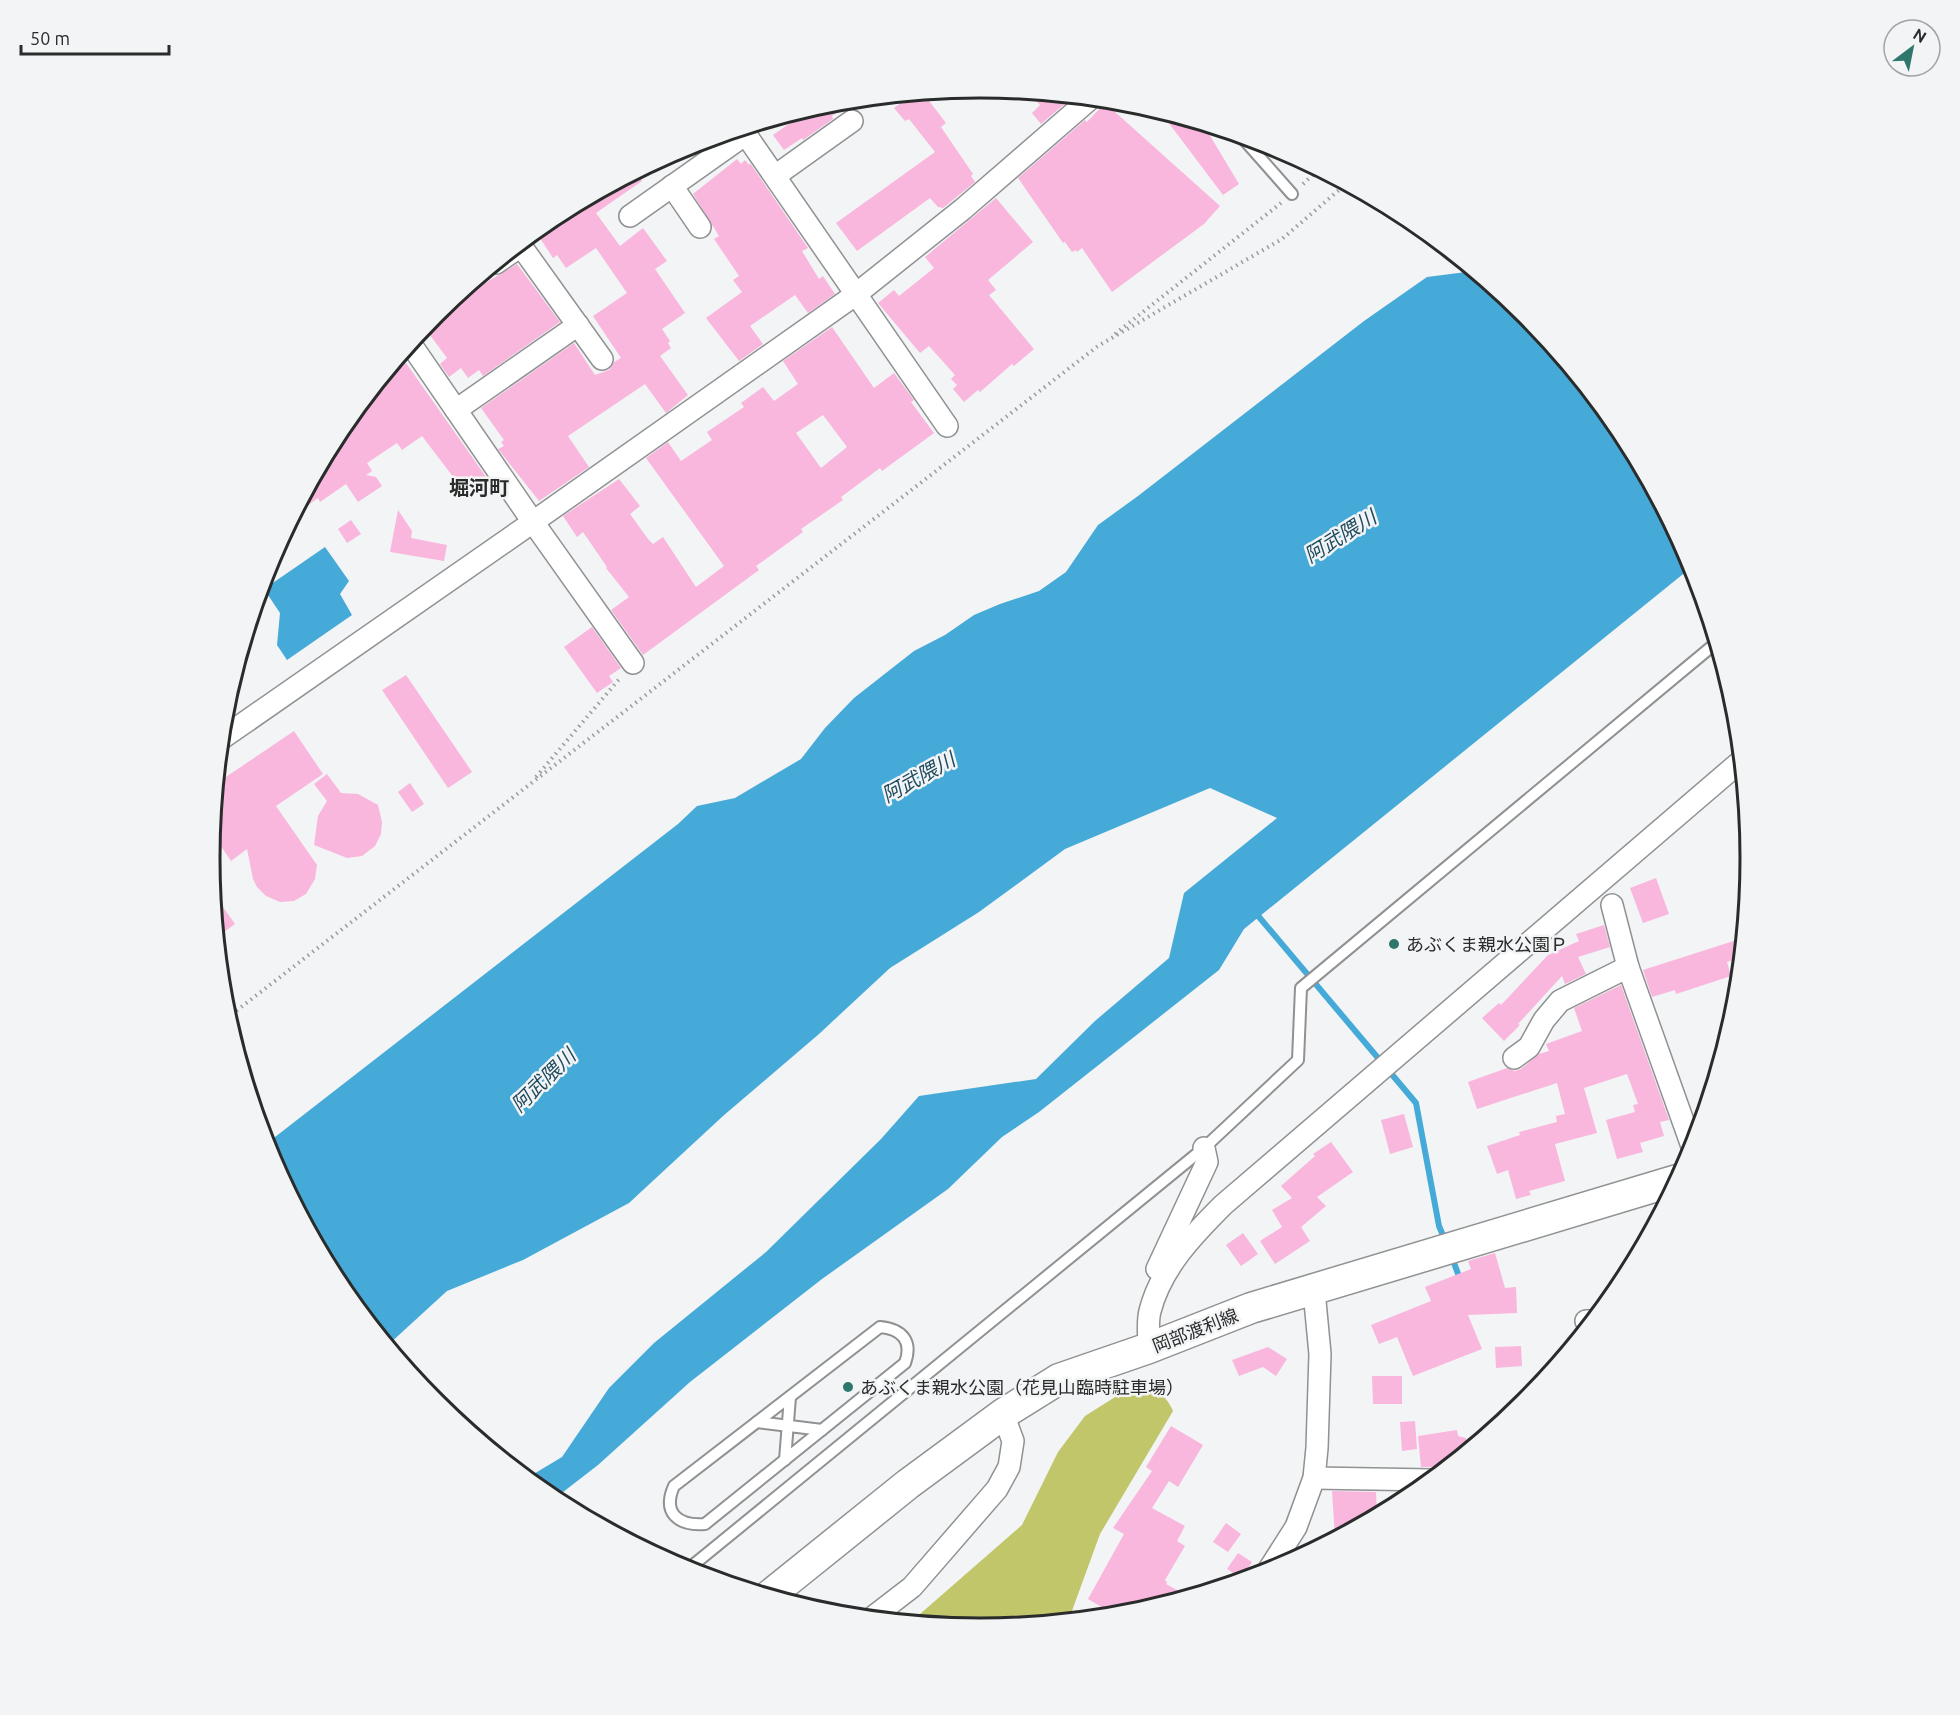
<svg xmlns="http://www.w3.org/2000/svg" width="1960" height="1715" font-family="Ubuntu,'Noto Sans JP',sans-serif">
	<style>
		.forest { fill: #c1c66b }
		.water { fill: #46aad9 }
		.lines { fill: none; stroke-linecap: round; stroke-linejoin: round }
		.stream { stroke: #46aad9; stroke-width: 6 }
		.building { fill: #f9b7de; fill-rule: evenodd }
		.service-casing { stroke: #8f9192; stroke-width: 14 }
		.minor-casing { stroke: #8f9192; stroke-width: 24 }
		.secondary-casing { stroke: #8f9192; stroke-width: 33 }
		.path { stroke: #9a9b9c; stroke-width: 4; stroke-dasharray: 1.5 4.5; stroke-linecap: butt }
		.service { stroke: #fff; stroke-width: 10 }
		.minor { stroke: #fff; stroke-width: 21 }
		.secondary { stroke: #fff; stroke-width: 30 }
		.poi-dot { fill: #2f766d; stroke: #f2f4f5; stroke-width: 2 }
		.labels { text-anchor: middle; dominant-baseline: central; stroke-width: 5; stroke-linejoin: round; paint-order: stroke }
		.poi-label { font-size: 18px; fill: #2a2b2b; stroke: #f2f4f5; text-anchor: start }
		.street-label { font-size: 18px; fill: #2a2b2b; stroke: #f2f4f5 }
		.neighbourhood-label { font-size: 20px; font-weight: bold; fill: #2a2b2b; stroke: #f2f4f5 }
		.water-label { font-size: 20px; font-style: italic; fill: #204a5e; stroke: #f2f4f5 }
		.rim { fill: none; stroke: #2a2b2b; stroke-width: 3 }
	</style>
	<rect width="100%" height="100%" fill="#f2f4f5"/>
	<path class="forest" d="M1131,1387c21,3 33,3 42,24l-73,123 -31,85 -89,9 -68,-7 110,-96 36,-73 27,-36z"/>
	<g class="water">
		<polygon points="1474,271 1525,313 1621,430 1693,566 1244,929 1219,970 1039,1112 1002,1137 948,1189 822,1279 690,1382 598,1465 554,1499 552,1498 527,1478 562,1457 609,1388 654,1343 766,1252 881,1139 919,1096 1036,1079 1095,1021 1169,958 1184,893 1277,818 1210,788 1065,849 979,912 890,968 819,1034 723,1116 629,1203 523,1260 447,1291 388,1345 339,1285 266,1144 678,824 697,806 735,798 801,759 825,728 854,698 914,651 945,635 974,615 1000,604 1039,591 1066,572 1098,525 1138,496 1364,321 1427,277"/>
		<polygon points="325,547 349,581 340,594 352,615 287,660 277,645 280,613 264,589"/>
	</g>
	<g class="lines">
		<g class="stream">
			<polyline points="1254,911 1416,1103 1439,1226 1445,1240"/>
			<polyline points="1451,1255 1460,1279"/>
		</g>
	</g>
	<g class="building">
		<polygon points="1028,92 1064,95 1068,101 1041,124 1032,113 1040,105"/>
		<polygon points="923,93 946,123 941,127 943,130 973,174 971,176 975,182 943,208 938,207 930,198 857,251 836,223 935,152 909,119 905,121 894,108 913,94"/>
		<polygon points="856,99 832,116 833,119 803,140 802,138 784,150 773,135 813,107 830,102"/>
		<polygon points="1105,103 1220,206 1204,224 1112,292 1082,248 1077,252 1076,250 1072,252 1065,242 1063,243 1018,178 1085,120 1087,122"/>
		<polygon points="1159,110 1216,128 1209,134 1239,184 1223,195"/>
		<polygon points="737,159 741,164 745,160 749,165 750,163 808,248 802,251 819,279 823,276 835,294 808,313 795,295 750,326 763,344 739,361 706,318 742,292 733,280 739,276 714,239 719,236 693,194"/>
		<polygon points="636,172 642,181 596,213 620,246 643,228 667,261 655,269 685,313 662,329 670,341 668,343 671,348 660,356 688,395 666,413 645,384 568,436 589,467 539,501 498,449 504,446 501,442 504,440 481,408 574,343 595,375 609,370 614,362 621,358 593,316 627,293 596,248 566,268 557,255 553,258 540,238 573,216 567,209"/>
		<polygon points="996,198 1033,242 988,280 996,290 989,295 1034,349 1014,366 1012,364 980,392 978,390 964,402 953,389 957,385 951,379 955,375 929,346 920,353 878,303 894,290 899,296 934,268 925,257"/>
		<polygon points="517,264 560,322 483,376 479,370 468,378 461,368 449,377 440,364 447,358 424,327 482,285"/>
		<path d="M832,327l42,61 20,-15 20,27 -3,2 23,31 -52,38 -2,-3 -39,29 2,3 -42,29 2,3 -47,34 3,4 -116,85 -32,-45 18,-13 -23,-29 1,-1 -24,-35 -6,5 -14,-21 56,-37 21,27 -10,8 18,25 5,5 10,-7 33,50 28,-21 -78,-108 22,-16 13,19 31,-21 -5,-8 37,-25 -3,-4 22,-16 11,14 24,-17 -15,-23zM823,415l24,32 -26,21 -25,-35z"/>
		<polygon points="406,363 491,484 470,499 422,436 402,450 397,443 367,463 372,471 366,475 376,477 382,486 358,502 346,484 320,502 318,498 293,516 340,429 378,382"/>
		<polygon points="398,510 412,531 411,538 447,545 444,561 390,552"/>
		<polygon points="351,520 361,534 347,543 338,529"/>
		<polygon points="592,627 621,668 609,676 613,682 597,693 564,647"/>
		<polygon points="406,675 472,772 448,788 382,690"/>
		<polygon points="294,731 323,774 276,806 317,865 315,879 306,894 294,901 280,902 266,896 257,887 253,879 247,849 231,861 212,833 217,783"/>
		<polygon points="327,774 341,793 358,794 378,805 382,822 381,834 375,846 362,856 347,858 314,845 318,816 327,801 314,784"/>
		<polygon points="410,783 424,804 412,812 398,792"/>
		<polygon points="1656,878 1669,914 1643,923 1630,888"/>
		<polygon points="213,893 235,924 217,937 216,921"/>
		<polygon points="1604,925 1610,947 1578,957 1586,974 1565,984 1562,976 1518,1024 1520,1025 1504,1041 1482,1018 1499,1003 1501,1005 1548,955 1579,941 1576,934"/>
		<polygon points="1743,938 1741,957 1727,962 1731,976 1676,994 1675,990 1652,997 1643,970"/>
		<polygon points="1621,985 1669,1120 1660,1122 1664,1136 1640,1143 1643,1152 1617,1159 1606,1120 1635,1112 1633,1105 1638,1104 1627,1074 1584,1088 1597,1133 1555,1144 1565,1181 1529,1191 1531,1195 1516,1199 1508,1170 1497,1174 1487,1146 1520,1135 1519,1132 1557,1122 1556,1116 1565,1114 1557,1083 1477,1109 1468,1082 1507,1068 1515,1071 1521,1069 1539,1054 1549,1051 1546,1044 1582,1031 1574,1008"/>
		<polygon points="1404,1114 1413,1147 1390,1154 1381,1120"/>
		<polygon points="1331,1142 1353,1172 1317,1197 1326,1206 1301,1227 1310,1241 1275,1264 1260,1241 1282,1227 1272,1210 1292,1198 1281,1186 1315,1156 1313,1154"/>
		<polygon points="1243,1233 1258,1254 1241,1266 1226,1245"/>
		<polygon points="1495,1253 1505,1288 1516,1287 1517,1313 1468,1315 1482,1349 1413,1376 1397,1337 1379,1344 1371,1325 1431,1301 1425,1287 1471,1269 1468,1261"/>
		<polygon points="1521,1346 1522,1366 1496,1368 1495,1347"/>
		<polygon points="1268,1347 1287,1359 1276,1376 1263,1367 1239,1376 1232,1360"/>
		<polygon points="1372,1376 1402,1376 1402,1404 1373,1404"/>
		<polygon points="1415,1421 1417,1449 1402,1451 1400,1422"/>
		<polygon points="1171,1426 1203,1445 1178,1487 1169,1481 1152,1508 1185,1526 1177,1541 1185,1546 1165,1580 1167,1582 1166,1584 1188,1596 1130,1613 1115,1615 1088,1599 1124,1534 1113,1528 1152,1471 1146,1467"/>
		<polygon points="1457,1430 1458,1436 1466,1438 1467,1450 1440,1472 1432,1467 1421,1467 1418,1436"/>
		<polygon points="1332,1491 1376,1492 1377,1515 1335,1537"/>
		<polygon points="1226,1523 1241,1534 1228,1552 1213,1542"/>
		<polygon points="1238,1553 1252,1562 1241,1578 1227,1569"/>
	</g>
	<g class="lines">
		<defs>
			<g id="service">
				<polyline points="1240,135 1292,194"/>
				<path d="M880,1327c22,2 33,14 25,36l-200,161c-27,2 -43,-11 -31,-38z"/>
				<polyline points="757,1422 822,1430"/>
				<polyline points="785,1460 790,1397"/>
				<polyline points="687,1570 1204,1148 1298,1060 1301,988 1716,643"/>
			</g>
			<g id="minor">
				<polyline points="742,129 947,426"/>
				<polyline points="775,176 852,121"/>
				<polyline points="672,186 700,227"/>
				<polyline points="630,216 746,134"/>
				<polyline points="496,263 521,246 602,359"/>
				<polyline points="410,343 533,522 633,663"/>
				<polyline points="456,410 578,325"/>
				<polyline points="221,739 533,522 855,295 963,209 1091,98"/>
				<polyline points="1612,905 1628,967 1693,1149"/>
				<polyline points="1514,1058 1529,1047 1544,1020 1560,1001 1628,967"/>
				<polyline points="1157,1269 1207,1162 1204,1148"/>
				<polyline points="1586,1321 1592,1321"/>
				<path d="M1149,1348c0,-12 -2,-26 1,-37 11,-43 43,-76 73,-106l518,-444"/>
				<polyline points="1314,1478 1431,1480"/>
				<polyline points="1268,1571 1296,1527 1314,1478 1317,1448 1320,1354 1314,1291"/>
				<polyline points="873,1617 912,1587 997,1489 1009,1467 1013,1441 1003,1414"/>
			</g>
			<polyline id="secondary" points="770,1595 908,1484 1003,1414 1059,1379 1149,1348 1251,1308 1677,1180"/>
		</defs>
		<use href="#service" class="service-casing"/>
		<use href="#minor" class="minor-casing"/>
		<use href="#secondary" class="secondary-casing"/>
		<g class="path">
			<polyline points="1303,184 1319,169"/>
			<polyline points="1115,334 1281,203"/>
			<polyline points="536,777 621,677"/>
			<polyline points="227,1018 1098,346 1282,239 1346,184"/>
		</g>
		<use href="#service" class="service"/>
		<use href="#minor" class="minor"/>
		<use href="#secondary" class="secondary"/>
	</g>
	<g class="poi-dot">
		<circle cx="1394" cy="944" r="6"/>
		<circle cx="848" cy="1387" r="6"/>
	</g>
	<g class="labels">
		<g class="poi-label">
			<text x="1406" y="944">あぶくま親水公園Ｐ</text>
			<text x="860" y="1387">あぶくま親水公園（花見山臨時駐車場）</text>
		</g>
		<g class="street-label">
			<text transform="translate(1195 1330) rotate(-21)">岡部渡利線</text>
		</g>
		<g class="neighbourhood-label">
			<text x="479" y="487">堀河町</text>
		</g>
		<g class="water-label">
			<text transform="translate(1340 536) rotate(-32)">阿武隈川</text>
			<text transform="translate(918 777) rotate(-29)">阿武隈川</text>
			<text transform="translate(543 1080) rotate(-44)">阿武隈川</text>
		</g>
	</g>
	<path d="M0 0H1960V1715H0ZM220 858a760 760 0 1 1 1520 0a760 760 0 1 1-1520 0Z" fill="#f2f4f5" fill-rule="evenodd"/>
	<path class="rim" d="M220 858a760 760 0 1 1 1520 0a760 760 0 1 1-1520 0Z"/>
	<g transform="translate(1912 48) rotate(32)"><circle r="28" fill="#f2f4f5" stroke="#a2a4a4" stroke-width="1.5"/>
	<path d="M0-4.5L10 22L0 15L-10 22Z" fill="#2f766d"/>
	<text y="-9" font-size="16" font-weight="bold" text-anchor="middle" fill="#2a2b2b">N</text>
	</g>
	<path d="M21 45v9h148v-9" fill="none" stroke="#2a2b2b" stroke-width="3"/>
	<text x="30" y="45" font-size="18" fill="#2a2b2b" stroke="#f2f4f5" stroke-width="4.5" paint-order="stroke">50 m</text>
</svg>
